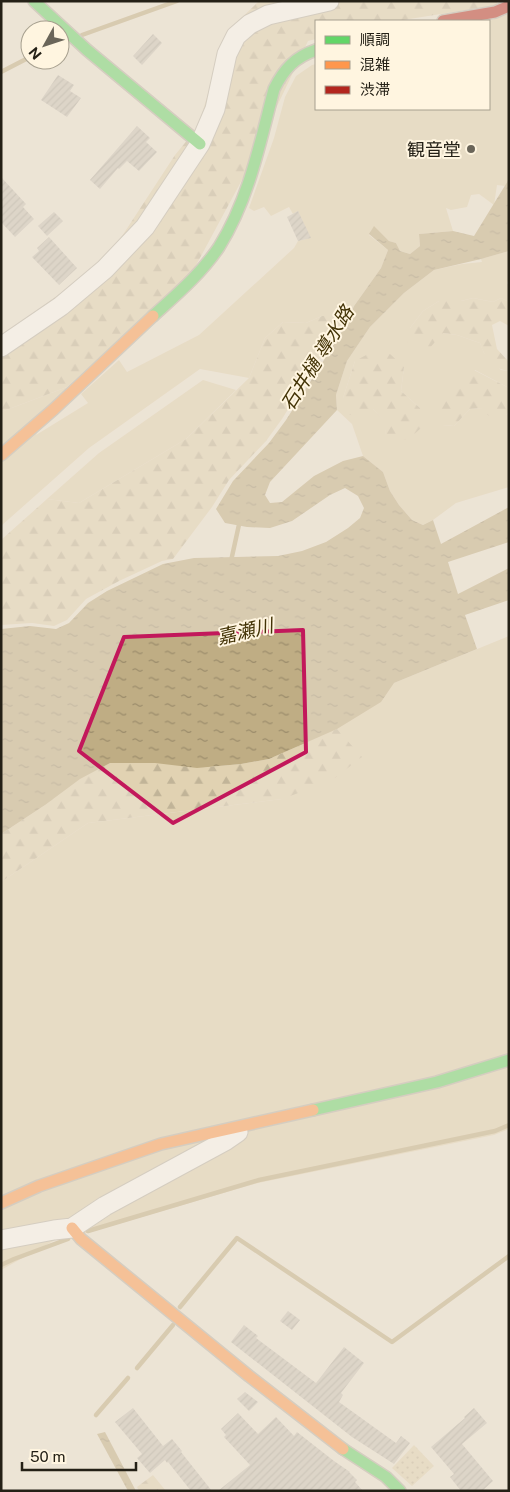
<svg xmlns="http://www.w3.org/2000/svg" width="510" height="1492" font-family="'Public Sans','Noto Sans JP',sans-serif">
	<style>
		.green { fill: #e1d2b2; fill-rule: evenodd }
		.forest { fill: url(#forest-firs) }
		.garden { fill: url(#garden-dots) }
		.water { fill: url(#water-ripples) }
		.lines { fill: none; stroke-linecap: round; stroke-linejoin: round }
		.stream { stroke: #bfad84; stroke-width: 4.5 }
		.building { fill: url(#building-hatch) }
		.street-casing { stroke: #b8b2a7; stroke-width: 21 }
		.fast-casing { stroke: #b8b2a7; stroke-width: 14 }
		.slow-casing { stroke: #b8b2a7; stroke-width: 14 }
		.jam-casing { stroke: #b8b2a7; stroke-width: 14 }
		.street { stroke: #fcfbf9; stroke-width: 19 }
		.fast { stroke: #63d668; stroke-width: 11 }
		.slow { stroke: #ff974d; stroke-width: 11 }
		.jam { stroke: #b3261e; stroke-width: 11 }
		.marked { fill: none; stroke: #c2185b; stroke-width: 4; stroke-linejoin: round }
		.poi-dot { fill: #6a6559; stroke: #fff5e0; stroke-width: 2 }
		.labels { text-anchor: middle; dominant-baseline: central; stroke-width: 4; stroke-linejoin: round; paint-order: stroke }
		.poi-label { font-size: 18px; fill: #242016; stroke: #fff5e0; text-anchor: end }
		.water-label { font-size: 19px; font-style: italic; fill: #433306; stroke: #fff5e0 }
	</style>
	<defs>
		<pattern id="forest-firs" width="22" height="20" patternUnits="userSpaceOnUse" patternTransform="scale(1.25)"><rect width="22" height="20" fill="#e1d2b2"/><path d="M5 1l3.5 6h-7zM16 11l3.5 6h-7z" fill="#c1b498"/></pattern>
		<pattern id="garden-dots" width="8" height="8" patternUnits="userSpaceOnUse" patternTransform="scale(1.25)"><rect width="8" height="8" fill="#e1d2b2"/><path d="M2 2h.1M6 6h.1" fill="none" stroke="#c1b498" stroke-width="1.8" stroke-linecap="round"/></pattern>
		<pattern id="water-ripples" width="26" height="14" patternUnits="userSpaceOnUse" patternTransform="scale(1.25)"><rect width="26" height="14" fill="#bfad84"/><path d="M2 4q2-2 4 0t4 0M15 11q2-2 4 0t4 0" fill="none" stroke="#9b8c6b"/></pattern>
		<pattern id="building-hatch" width="6" height="6" patternUnits="userSpaceOnUse" patternTransform="scale(1.25)"><rect width="6" height="6" fill="#c9c3b8"/><path d="M-1 1l2-2M0 6l6-6M5 7l2-2" fill="none" stroke="#aca79d"/></pattern>
	</defs>
	<rect width="100%" height="100%" fill="#ece4d6"/>
	<g class="green">
		<polygon points="509,14 509,179 505,186 497,185 494,205 479,194 471,195 467,207 451,210 446,208 453,231 419,234 420,246 410,254 400,251 396,243 389,241 374,227 369,235 388,250 381,268 339,327 332,316 322,316 306,323 283,322 265,338 249,378 200,369 89,448 1,526 1,412 67,387 36,435 88,403 81,394 119,360 127,372 199,335 294,248 298,241 310,238 298,211 293,214 289,207 271,216 264,207 254,211 249,208 274,138 285,97 296,76 312,65 316,64 316,109 489,109 489,21"/>
		<path d="M509,251v27l-2,5 2,3v16l-8,-4 -8,4 -20,-4 -12,3h-22l-16,10 -13,17 47,7 23,8 4,10 17,17 8,1v17l-34,-18 -32,55 11,1 16,-17 11,-1 25,7 3,-3v75l-53,16 -23,17 -10,5 -11,-5 -13,-15 -9,-14 -7,-19 -20,-16 -11,-32 -15,-14 -1,-15 11,-34 23,-34 34,-34 30,-23 28,-6 20,-2 -1,-3zM355,361l49,6 -3,24 19,17 -35,27 2,-12 -14,-14h-8l-22,-11z"/>
		<polygon points="203,380 236,390 186,439 79,503 47,499 99,453"/>
		<polygon points="509,636 509,1129 494,1135 258,1183 87,1233 64,1235 1,1270 1,882 88,823 282,799 302,745 45,805 1,834 1,773 394,683"/>
	</g>
	<g class="forest">
		<polygon points="259,1 497,1 497,5 397,21 316,21 316,39 308,41 243,178 193,271 67,387 1,412 1,337 107,259 175,155 198,127 222,47 230,29"/>
		<path d="M473,298l20,4 8,-4 8,4v24l-9,-5 -8,4 5,24 12,13v9c-17,-2 -24,-13 -29,-28l-23,-8 -14,-2 -16,18 -20,-9 3,-14 13,-17 16,-10h22z"/>
		<polygon points="322,316 332,316 339,327 282,419 266,441 229,480 212,507 173,559 162,561 119,581 86,599 67,620 54,626 32,623 1,625 1,540 47,499 79,503 186,439 249,378 265,338 283,322 306,323"/>
		<polygon points="368,354 390,354 404,367 401,391 420,408 421,428 409,439 396,440 385,435 386,423 373,409 365,409 354,416 345,413 343,398 355,361"/>
		<polygon points="474,370 509,388 509,412 506,415 489,416 481,408 470,409 454,426 443,425 438,414 437,408 466,373"/>
		<polygon points="337,729 362,757 331,781 282,799 88,823 1,882 1,834 45,805 80,779 110,763 155,763 197,768 241,764 269,759"/>
		<polygon points="153,1475 166,1491 139,1491 137,1487"/>
	</g>
	<polygon class="garden" points="414,1445 434,1466 412,1486 392,1468"/>
	<g class="water">
		<polygon points="509,179 509,251 481,259 434,270 404,293 370,327 347,361 336,395 337,410 270,482 265,495 270,503 282,502 314,476 343,461 363,456 383,472 390,491 399,505 412,520 423,525 433,520 441,544 509,507 509,542 448,562 458,594 509,568 509,600 465,615 477,649 394,683 381,702 337,729 269,759 241,764 197,768 155,763 110,763 80,779 45,805 1,834 1,629 30,626 56,629 69,623 88,603 107,591 163,564 194,558 278,556 302,551 326,542 348,528 360,518 364,508 358,496 345,488 330,495 292,521 270,528 247,527 225,523 216,509 233,481 269,443 286,420 341,333 354,306 381,268 388,250 369,234 374,226 389,241 396,243 400,251 410,254 420,246 419,234 453,231 474,236"/>
		<polygon points="105,1432 136,1491 128,1491 97,1434"/>
	</g>
	<g class="lines">
		<g class="stream">
			<polyline points="82,35 177,1"/>
			<polyline points="1,72 30,57"/>
			<polyline points="231,561 240,520"/>
			<polyline points="88,1231 259,1180 495,1131 509,1125"/>
			<polyline points="1,1265 14,1259 68,1239"/>
			<polyline points="180,1307 237,1238 392,1342 509,1256"/>
			<polyline points="137,1368 173,1325"/>
			<polyline points="96,1415 128,1378"/>
		</g>
	</g>
	<g class="building">
		<polygon points="153,34 162,43 142,65 133,56"/>
		<polygon points="58,75 74,85 70,91 81,98 67,117 41,100"/>
		<polygon points="137,126 150,138 146,142 157,152 139,171 127,161 119,169 118,168 100,189 90,180"/>
		<polygon points="1,177 26,204 23,207 34,219 15,237 1,222"/>
		<polygon points="298,211 311,238 298,241 287,217"/>
		<polygon points="54,212 63,221 47,236 38,226"/>
		<polygon points="49,237 77,268 59,285 32,257 39,251 37,248"/>
		<polygon points="288,1311 300,1320 292,1330 280,1321"/>
		<polygon points="244,1325 258,1336 256,1338 316,1383 344,1347 364,1363 341,1393 343,1395 339,1402 396,1443 401,1436 410,1443 394,1464 352,1437 231,1342"/>
		<polygon points="245,1392 258,1402 249,1411 237,1399"/>
		<polygon points="133,1408 163,1446 172,1439 182,1451 181,1452 212,1491 191,1491 168,1462 167,1463 165,1460 150,1473 137,1458 142,1454 115,1422"/>
		<polygon points="474,1408 487,1423 462,1444 493,1481 482,1491 461,1491 450,1477 454,1474 431,1447 465,1418 464,1417"/>
		<polygon points="238,1413 258,1434 276,1417 294,1436 297,1432 334,1461 350,1472 349,1472 357,1480 355,1482 363,1491 218,1491 250,1465 224,1437 226,1435 221,1429"/>
	</g>
	<g class="lines">
		<defs>
			<g id="street">
				<polyline points="1,347 61,306 105,269 145,227 200,144 215,109 227,54 236,36 250,24 268,15 329,1"/>
				<polyline points="1,1240 54,1230 72,1228 105,1206 225,1141 238,1132"/>
			</g>
			<g id="fast">
				<polyline points="34,1 87,50 200,144"/>
				<path d="M153,316c23,-21 48,-42 66,-69 30,-48 41,-104 55,-158 10,-20 21,-32 42,-39"/>
				<polyline points="313,1110 437,1082 509,1060"/>
				<polyline points="343,1449 386,1477 400,1491"/>
			</g>
			<g id="slow">
				<polyline points="1,455 54,409 153,316"/>
				<polyline points="1,1203 39,1186 161,1144 313,1110"/>
				<polyline points="72,1228 81,1239 249,1376 343,1449"/>
			</g>
			<polyline id="jam" points="443,21 495,12 509,6"/>
		</defs>
		<use href="#street" class="street-casing"/>
		<use href="#fast" class="fast-casing"/>
		<use href="#slow" class="slow-casing"/>
		<use href="#jam" class="jam-casing"/>
		<use href="#street" class="street"/>
		<use href="#fast" class="fast"/>
		<use href="#slow" class="slow"/>
		<use href="#jam" class="jam"/>
	</g>
	<path d="M0 0H510V1492H0ZM303,630l3,122 -133,71 -94,-72 45,-114z" fill="#ece4d6" fill-opacity=".55" fill-rule="evenodd"/>
	<path class="marked" d="M303,630l3,122 -133,71 -94,-72 45,-114z"/>
	<circle class="poi-dot" cx="471" cy="149" r="5"/>
	<g class="labels">
		<g class="poi-label">
			<text x="461" y="149">観音堂</text>
		</g>
		<g class="water-label">
			<text transform="translate(317 358) rotate(-58)">石井樋 導水路</text>
			<text transform="translate(245 631) rotate(-13)">嘉瀬川</text>
		</g>
	</g>
	<rect width="510" height="1492" fill="none" stroke="#242016" stroke-width="5"/>
	<rect x="315" y="20" width="175" height="90" fill="#fff5e0" stroke="#a7a08f"/>
	<rect x="325" y="36" width="25" height="8" fill="#63d668" stroke="#a7a08f"/>
	<text x="360" y="45" font-size="15" fill="#242016">順調</text>
	<rect x="325" y="61" width="25" height="8" fill="#ff974d" stroke="#a7a08f"/>
	<text x="360" y="70" font-size="15" fill="#242016">混雑</text>
	<rect x="325" y="86" width="25" height="8" fill="#b3261e" stroke="#a7a08f"/>
	<text x="360" y="95" font-size="15" fill="#242016">渋滞</text>
	<g transform="translate(45 45) rotate(230)"><circle r="24" fill="#fff5e0" stroke="#a7a08f"/>
	<path d="M0-4L9 19L0 12L-9 19Z" fill="#6a6559"/>
	<text y="-8" font-size="14" font-weight="bold" text-anchor="middle" fill="#242016">N</text>
	</g>
	<path d="M22 1462v8h114v-8" fill="none" stroke="#242016" stroke-width="2.5"/>
	<text x="30" y="1462" font-size="15" fill="#242016" stroke="#fff5e0" stroke-width="4" paint-order="stroke">50 m</text>
</svg>
